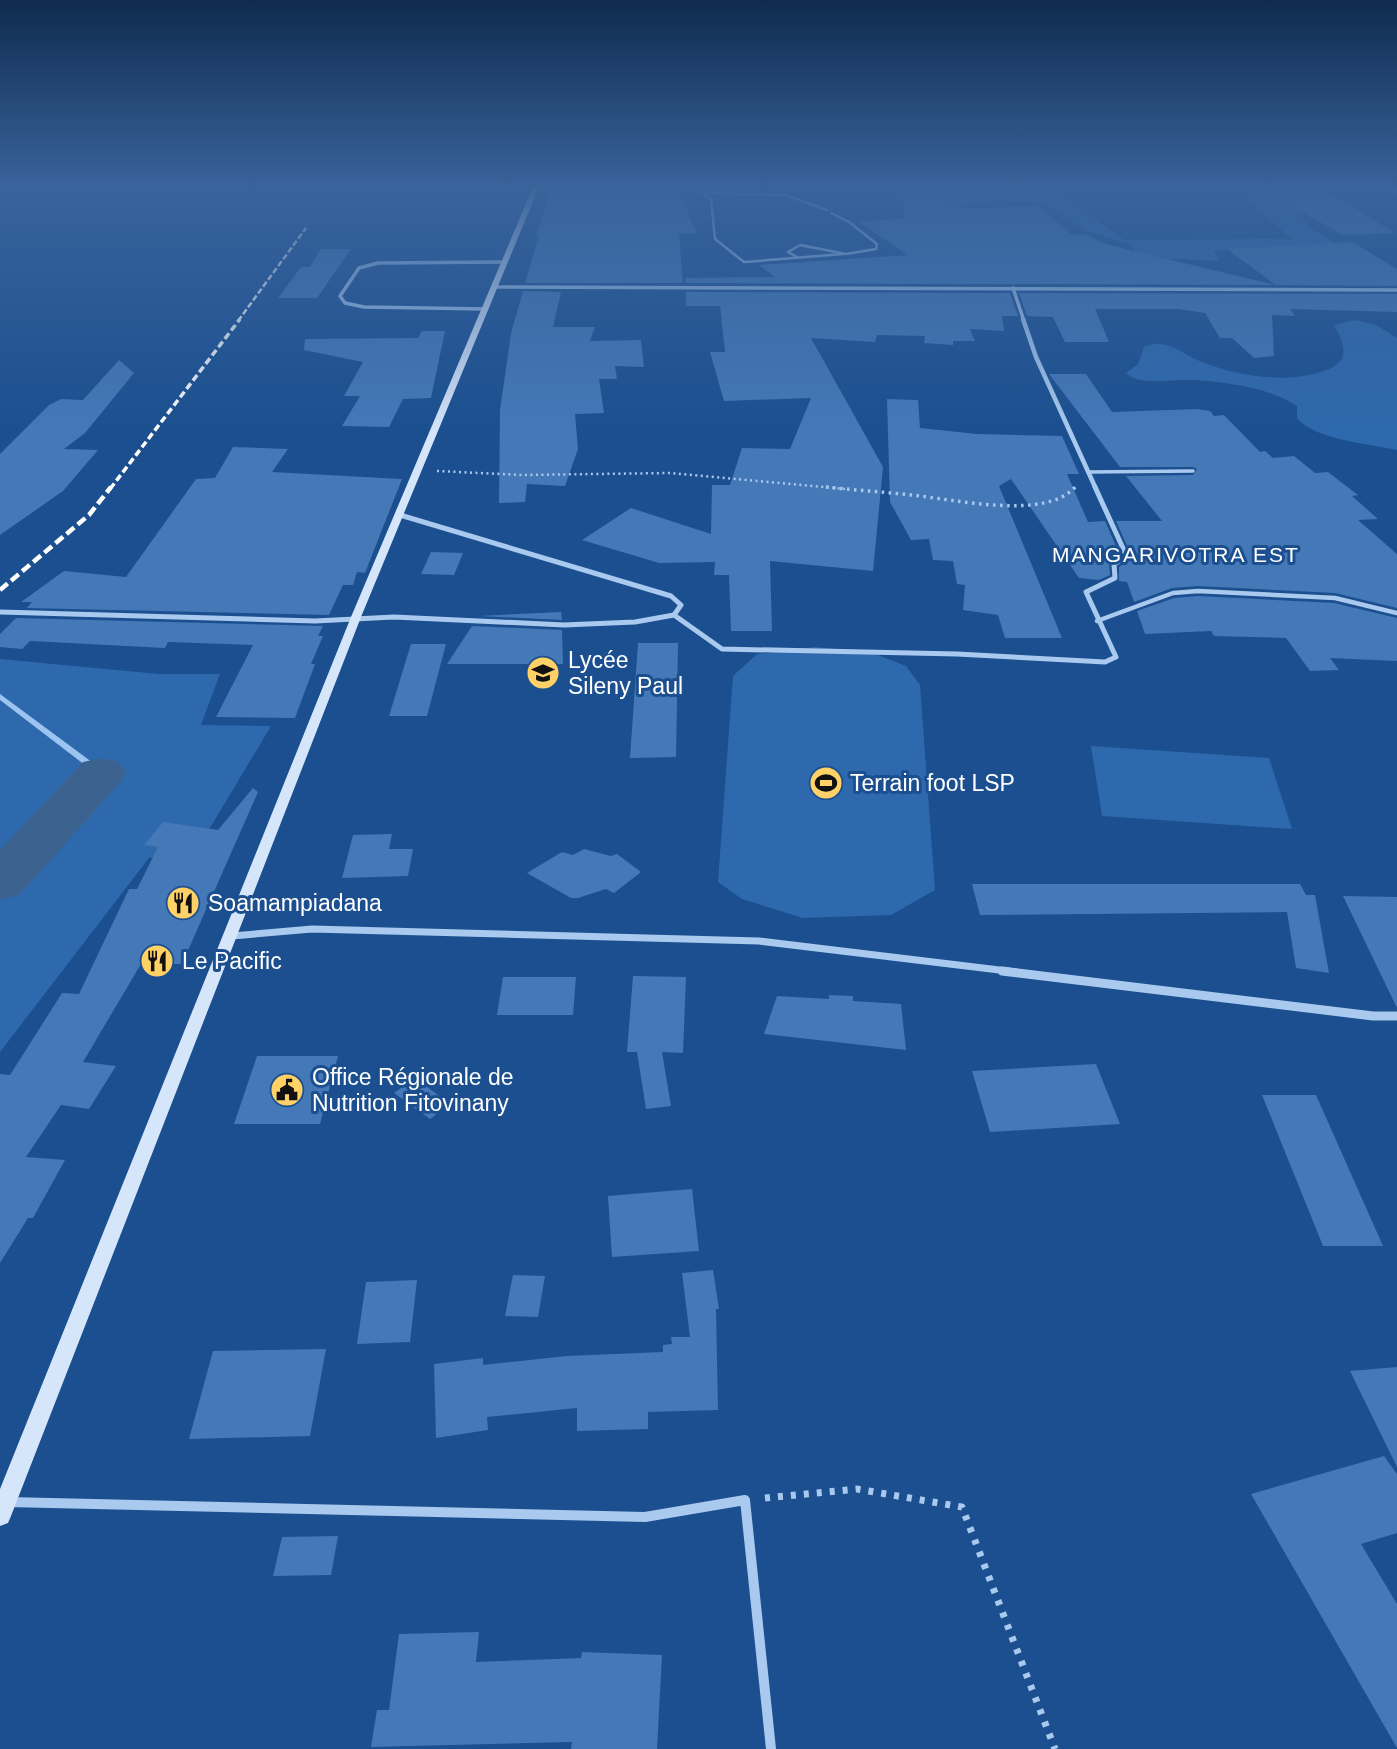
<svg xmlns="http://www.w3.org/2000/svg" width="1397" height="1749" font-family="Helvetica,sans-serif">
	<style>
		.green { fill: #2e69ad }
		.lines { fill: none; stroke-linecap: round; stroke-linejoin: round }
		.stream { fill: #9cc4f0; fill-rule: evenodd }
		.river { fill: #3c6290; fill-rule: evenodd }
		.building { fill: #4478b7 }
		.path-far2 { stroke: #a9c9ee; stroke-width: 2.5; stroke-dasharray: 2 3.5; stroke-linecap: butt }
		.path-far1 { stroke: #a9c9ee; stroke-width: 3.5; stroke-dasharray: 2.5 4.5; stroke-linecap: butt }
		.path { stroke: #a9c9ee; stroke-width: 7; stroke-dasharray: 5 8; stroke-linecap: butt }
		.service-far2 { stroke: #a9c9ee; stroke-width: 2.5 }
		.service-far1 { stroke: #a9c9ee; stroke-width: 3.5 }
		.service { stroke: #a9c9ee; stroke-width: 4.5 }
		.minor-far5 { stroke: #a9c9ee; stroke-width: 3.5 }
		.minor-far4 { stroke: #a9c9ee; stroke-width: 4.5 }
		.minor-far3 { stroke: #a9c9ee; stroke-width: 5 }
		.minor-far2 { stroke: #a9c9ee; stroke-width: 7 }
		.minor-far1 { stroke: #a9c9ee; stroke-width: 9 }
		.minor { stroke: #a9c9ee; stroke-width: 10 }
		.secondary { fill: #d6e6fa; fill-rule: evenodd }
		.rail-far2 { stroke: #fff; stroke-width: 2.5; stroke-dasharray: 6 2.5; stroke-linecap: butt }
		.rail-far1 { stroke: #fff; stroke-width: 3.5; stroke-dasharray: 7 3.5; stroke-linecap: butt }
		.rail { stroke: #fff; stroke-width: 4.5; stroke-dasharray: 10 4.5; stroke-linecap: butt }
		.labels { text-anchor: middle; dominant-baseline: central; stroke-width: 6; stroke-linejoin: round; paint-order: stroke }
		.far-neighbourhood-label { font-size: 21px; letter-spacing: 2px; fill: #fff; stroke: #1b4f8f }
		.poi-label { font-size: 23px; fill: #fff; stroke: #1b4f8f; text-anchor: start }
	</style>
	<rect width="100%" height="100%" fill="#1b4f8f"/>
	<g class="green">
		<polygon points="879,187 953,187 978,193 1064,196 1124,240 1292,239 1243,196 1249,187 1318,187 1334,204 1301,214 1310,228 1335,244 1214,251 1219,261 1138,257 1131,245 1083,229 1042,203 1009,200 919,212"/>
		<path d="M1355,320l21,5 21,13v112c-27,-6 -82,-10 -100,-32v-12c-29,-19 -67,-23 -101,-26 -20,-2 -55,7 -70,-7l12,-9 6,-17c5,-2 10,-4 16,-3 15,1 26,12 40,17 38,16 95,25 133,6 18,-9 9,-28 1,-42z"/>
		<polygon points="815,647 870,652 906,666 920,685 935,890 891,915 803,918 742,899 718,882 733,676 757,654"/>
		<polygon points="0,659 159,674 220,674 201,725 271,726 198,848 149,858 0,1052"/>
		<polygon points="1091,746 1269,758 1292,829 1102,816"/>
	</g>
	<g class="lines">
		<polygon class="stream" points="0,694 104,771 105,773 104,775 98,775 0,700"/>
		<polygon class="river" points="101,758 119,762 126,773 119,784 19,895 0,900 0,850 83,762"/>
	</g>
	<g class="building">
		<polygon points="552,187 638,187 636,193 678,192 697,233 679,234 683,283 525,283 539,235 536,235"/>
		<polygon points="902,187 910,187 923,197 935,197 940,202 948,202 954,209 1038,206 1072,235 1085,234 1105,244 1275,285 686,283 685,278 775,277 759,265 908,255 859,222 904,218"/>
		<polygon points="1272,195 1334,195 1395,233 1343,235"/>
		<polygon points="1352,242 1397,269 1397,286 1276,285 1227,249"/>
		<polygon points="321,249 351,249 317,298 278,298 301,267 310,267"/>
		<polygon points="523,291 561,292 553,327 595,327 590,341 641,340 644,367 615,366 617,379 599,379 604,413 575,414 578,449 565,486 527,484 525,502 499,503 500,410 511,333"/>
		<polygon points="686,292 1010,293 1018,316 1002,316 1004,331 970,329 975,341 953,341 953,345 924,343 925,336 877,335 875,342 811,338 883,467 873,571 770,561 772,631 731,631 729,575 714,575 715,562 659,563 582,540 631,508 711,534 712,485 730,485 742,448 790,449 811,398 724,401 710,352 725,352 720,306 686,306"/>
		<polygon points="1019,293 1397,294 1397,312 1290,309 1295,316 1272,315 1274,356 1254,358 1232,338 1220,338 1205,313 1179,309 1095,309 1109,342 1065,342 1053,317 1027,316"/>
		<polygon points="422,331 445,331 431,398 403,399 389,427 342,426 360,396 344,396 363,362 304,350 305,339 418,338"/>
		<polygon points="119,360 134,373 85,433 64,449 98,450 63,491 0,535 0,454 49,405 61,399 83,400"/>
		<polygon points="1049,374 1086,374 1112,412 1197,409 1210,411 1214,416 1224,415 1260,452 1265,451 1273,458 1294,456 1315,473 1328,472 1358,495 1352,496 1378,519 1358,520 1397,554 1397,608 1335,593 1198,586 1172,588 1134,602 1127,582 1119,581 1119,567 1132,557 1116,521 1162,521 1126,476 1193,475 1197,469 1193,467 1120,467"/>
		<polygon points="887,399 918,400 920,428 977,434 1062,436 1079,474 1067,474 1088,522 1105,521 1120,555 1109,562 1110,575 1099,580 1079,578 1011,479 999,486 1062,638 1005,638 998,615 963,610 965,585 957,584 953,561 933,560 929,539 911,540 890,502"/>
		<polygon points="233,447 288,449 272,472 402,479 365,573 357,572 353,585 343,585 329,615 27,608 32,602 21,602 64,571 126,577 196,479 215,478"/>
		<polygon points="431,552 463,553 454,575 421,574"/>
		<polygon points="1198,596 1334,603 1397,618 1397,661 1330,658 1339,670 1310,671 1286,638 1214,636 1211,631 1145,634 1137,611 1174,598"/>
		<polygon points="561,612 562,620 480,616"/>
		<polygon points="16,618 323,626 318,636 323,636 311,664 315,664 295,718 216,717 253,645 168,642 165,648 30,641 22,649 0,647 0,634"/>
		<polygon points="472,626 562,630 563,664 447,664"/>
		<polygon points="638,643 678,643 676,757 630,758"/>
		<polygon points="411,644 446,644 427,716 389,716"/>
		<polygon points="253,788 258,792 182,964 141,964 83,1062 116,1066 89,1109 61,1105 26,1157 65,1160 33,1218 28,1218 0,1263 0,1074 10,1075 62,993 79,994 129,889 137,889 158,847 144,845 163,822 218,830"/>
		<polygon points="392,834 389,849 413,849 408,876 342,878 353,835"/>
		<polygon points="584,849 611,856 617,854 641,872 614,893 606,889 578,898 571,898 527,873 562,852 573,855"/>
		<polygon points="972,884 1300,884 1306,895 1315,895 1329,973 1296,968 1287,912 980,915"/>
		<polygon points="1343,896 1397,897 1397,1008"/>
		<polygon points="633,976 686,977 683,1053 662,1052 671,1106 646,1109 637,1052 627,1052"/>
		<polygon points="503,977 576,977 573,1015 497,1015"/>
		<polygon points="829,995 853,996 853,1001 901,1004 906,1050 764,1034 777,996 829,999"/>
		<polygon points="257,1056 338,1056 320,1124 234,1124"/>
		<polygon points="1096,1064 1120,1124 990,1132 972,1071"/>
		<polygon points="415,1078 450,1104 430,1119 394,1093"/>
		<polygon points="1262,1095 1316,1095 1383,1246 1323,1246"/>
		<polygon points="692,1189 699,1251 612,1257 608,1196"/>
		<polygon points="713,1270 719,1309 716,1309 718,1410 648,1412 648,1429 577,1431 577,1408 487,1417 488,1430 436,1438 434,1364 483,1358 483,1365 567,1356 663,1352 663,1345 672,1344 671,1337 690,1337 682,1273"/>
		<polygon points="513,1275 545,1276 538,1317 505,1316"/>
		<polygon points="417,1280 410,1342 357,1344 366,1282"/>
		<polygon points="326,1349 310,1436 189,1439 213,1351"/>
		<polygon points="1397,1367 1397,1467 1350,1371"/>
		<polygon points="1384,1456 1397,1474 1397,1533 1361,1544 1397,1604 1397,1748 1251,1494"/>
		<polygon points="338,1536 331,1575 273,1576 282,1537"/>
		<polygon points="479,1632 476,1662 581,1658 582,1652 662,1655 657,1749 571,1749 572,1742 371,1747 377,1710 389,1710 399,1634"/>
	</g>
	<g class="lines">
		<g class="path-far2">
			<polyline points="437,471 522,475 671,473 845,489"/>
			<polyline points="1074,489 1076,486"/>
		</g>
		<path class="path-far1" d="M826,487c29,3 57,5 86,8 40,4 134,26 163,-8"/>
		<polyline class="path" points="765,1498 857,1489 962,1507 1055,1749"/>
		<g class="service-far2">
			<polyline points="697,187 703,193 786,195 827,210"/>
			<polyline points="703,193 711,199 715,239 744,262 843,254"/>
			<polyline points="797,257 788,252 800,245 846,254 876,249 877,244 849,222 831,213"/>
		</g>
		<polyline class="service-far1" points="1088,472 1193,471"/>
		<polyline class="service" points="1097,621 1173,593 1198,591 1335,598 1397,613"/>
		<g class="minor-far5">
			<polyline points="1391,187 1397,192"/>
			<polyline points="494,287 1397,290"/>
			<polyline points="1013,288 1024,321"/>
			<polyline points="486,309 364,307 345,303 340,296 359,268 378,263 504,262"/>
		</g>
		<polyline class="minor-far4" points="1023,319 1036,357 1096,489"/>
		<g class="minor-far3">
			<polyline points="0,612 315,621 394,617 564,625 635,622 674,615 681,605 671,596 400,515"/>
			<polyline points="674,615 722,649 957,654 1105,662 1116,657 1086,592 1115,578 1114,564 1127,557 1095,487"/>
		</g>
		<polyline class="minor-far2" points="232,936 312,929 759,941 1016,972"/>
		<polyline class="minor-far1" points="1002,971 1373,1016 1397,1016"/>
		<polyline class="minor" points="7,1502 645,1517 745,1500 771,1749"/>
		<polygon class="secondary" points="533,187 539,187 361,617 11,1516 8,1523 0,1526 0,1489 351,617"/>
		<polyline class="rail-far2" points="238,321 306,228"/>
		<polyline class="rail-far1" points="110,489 240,319"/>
		<polyline class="rail" points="0,590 89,515 111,487"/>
	</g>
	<linearGradient id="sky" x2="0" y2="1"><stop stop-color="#0f2b4f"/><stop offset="0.43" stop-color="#39639b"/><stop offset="1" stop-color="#39639b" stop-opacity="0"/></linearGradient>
	<rect width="1397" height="432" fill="url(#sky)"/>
	<defs>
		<symbol id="school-disc" viewBox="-11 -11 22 22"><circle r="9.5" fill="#ffd166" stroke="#1b4f8f"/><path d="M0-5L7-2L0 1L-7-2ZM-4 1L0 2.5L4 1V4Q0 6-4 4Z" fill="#111"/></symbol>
		<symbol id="stadium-disc" viewBox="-11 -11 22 22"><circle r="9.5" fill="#ffd166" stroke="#1b4f8f"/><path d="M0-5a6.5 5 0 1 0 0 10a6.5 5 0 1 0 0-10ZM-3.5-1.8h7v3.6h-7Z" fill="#111"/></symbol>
		<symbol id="restaurant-disc" viewBox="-11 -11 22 22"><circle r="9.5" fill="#ffd166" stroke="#1b4f8f"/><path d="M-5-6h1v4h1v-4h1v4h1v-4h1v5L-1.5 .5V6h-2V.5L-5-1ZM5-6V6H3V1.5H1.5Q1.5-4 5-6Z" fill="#111"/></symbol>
		<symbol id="civic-disc" viewBox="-11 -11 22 22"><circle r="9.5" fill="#ffd166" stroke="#1b4f8f"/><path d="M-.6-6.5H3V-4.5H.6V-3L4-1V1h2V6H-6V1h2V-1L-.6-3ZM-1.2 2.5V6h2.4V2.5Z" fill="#111"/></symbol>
	</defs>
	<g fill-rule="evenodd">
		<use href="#school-disc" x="524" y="654" width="38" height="38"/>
		<use href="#stadium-disc" x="807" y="764" width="38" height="38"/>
		<use href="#restaurant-disc" x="164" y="884" width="38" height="38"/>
		<use href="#restaurant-disc" x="138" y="942" width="38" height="38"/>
		<use href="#civic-disc" x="268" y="1071" width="38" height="38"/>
	</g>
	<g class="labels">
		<g class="far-neighbourhood-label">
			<text x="1176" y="554">MANGARIVOTRA EST</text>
		</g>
		<g class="poi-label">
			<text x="568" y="660">Lycée<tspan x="568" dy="26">Sileny Paul</tspan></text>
			<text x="850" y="783">Terrain foot LSP</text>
			<text x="208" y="903">Soamampiadana</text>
			<text x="182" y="961">Le Pacific</text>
			<text x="312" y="1077">Office Régionale de<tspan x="312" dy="26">Nutrition Fitovinany</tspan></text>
		</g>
	</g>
</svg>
